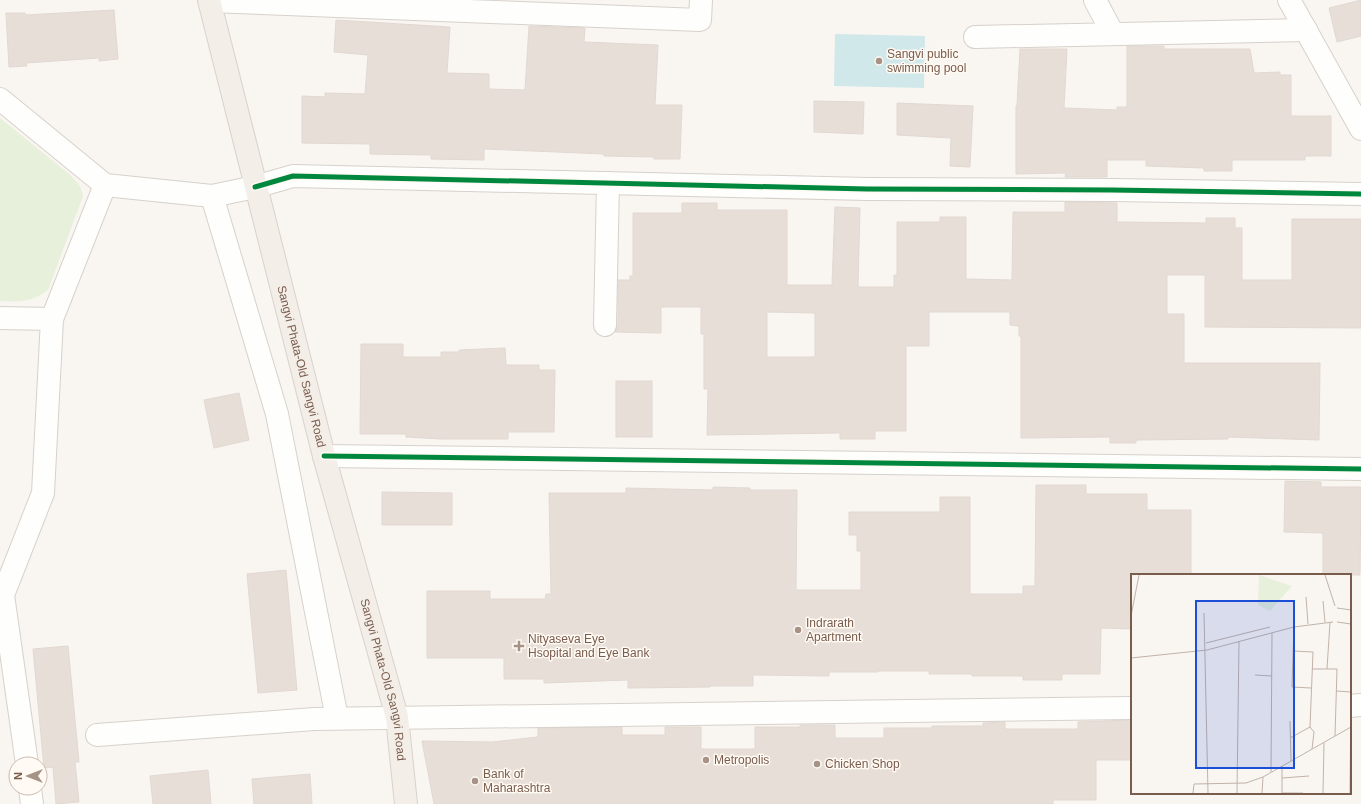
<svg xmlns="http://www.w3.org/2000/svg" width="1361" height="804" font-family="Arial,sans-serif">
	<style>
		.green { fill: #e7f0db }
		.water { fill: #d0e8ea }
		.building { fill: #e6ded7; stroke: #e2d8d2; fill-rule: evenodd }
		.lines { fill: none; stroke-linecap: round; stroke-linejoin: round }
		.minor-casing { stroke: #d7d1cb; stroke-width: 24 }
		.major-casing { stroke: #dad1cc; stroke-width: 24 }
		.minor { stroke: #fefefd; stroke-width: 22 }
		.major { stroke: #f3eee8; stroke-width: 22 }
		.cycleway-casing { stroke: #fffaf3; stroke-width: 8 }
		.cycleway { stroke: #00873e; stroke-width: 5 }
		.poi-dot { fill: #a69286; stroke: #fffaf3; stroke-width: 1.5 }
		.labels { text-anchor: middle; dominant-baseline: central; stroke-width: 3; stroke-linejoin: round; paint-order: stroke }
		.poi-label { font-size: 12px; fill: #7a5c4d; stroke: #fffaf3; text-anchor: start }
		.street-label { font-size: 12px; fill: #7a5c4d; stroke: #fffaf3 }
		.inset-road { fill: none; stroke: #c2b3aa; stroke-width: 1 }
		.view { fill: #1d4ed8; fill-opacity: 0.15; stroke: #1d4ed8; stroke-width: 2 }
		.inset-edge { fill: none; stroke: #7a5c4d; stroke-width: 2 }
	</style>
	<rect width="100%" height="100%" fill="#f9f5f0"/>
	<path class="green" d="M0,118l69,56 11,12 3,10 -35,94c-16,12 -29,12 -48,11z"/>
	<polygon class="water" points="835,34 925,36 924,88 834,86"/>
	<g class="building">
		<polygon points="1361,0 1361,36 1337,42 1329,8"/>
		<polygon points="114,10 118,59 99,61 99,58 26,63 27,66 9,67 6,13 25,13 26,15"/>
		<polygon points="336,20 450,27 447,73 489,74 489,89 525,90 529,26 585,28 584,42 658,45 655,105 682,105 680,159 654,159 654,157 604,156 604,154 484,149 484,160 431,159 431,155 370,154 370,144 302,143 302,96 325,97 325,93 365,94 368,55 334,52"/>
		<polygon points="1127,46 1164,46 1164,49 1250,49 1254,73 1280,72 1280,75 1291,75 1291,116 1331,116 1331,156 1305,156 1305,160 1232,160 1232,171 1204,171 1204,168 1146,166 1146,160 1107,160 1107,177 1065,177 1066,173 1016,174 1016,106 1017,106 1020,49 1067,49 1064,108 1117,110 1117,107 1127,107"/>
		<polygon points="814,101 864,102 863,134 814,132"/>
		<polygon points="897,103 973,106 970,167 950,166 951,138 897,135"/>
		<path d="M1065,202l52,1v19l89,1v-5h29v10h7v52h50v-61h69v109l-156,-1v-52h-38v39h17v49h136l-1,77 -91,-3v2l-92,1v3h-26v-6l-89,1v-102h-2v-10l-9,-1v-13h-81v34h-23v85h-31v8h-35v-6l-133,2 1,-46h-4v-55h-3v-27h-40v26l-46,-1 3,-7v-45h12v-4h3v-63h49v-10h35v7h70v75h45l3,-78 25,1 -2,79h36v-12h3v-53h43v-5h26v62l46,1 1,-68h52zM767,312l48,1v44h-48z"/>
		<polygon points="361,344 403,344 403,357 441,357 441,352 459,352 459,350 505,348 506,365 539,365 539,370 555,370 554,432 508,432 508,439 441,439 406,437 406,434 360,434"/>
		<rect x="616" y="381" width="36" height="56"/>
		<polygon points="239,393 249,440 214,448 204,400"/>
		<polygon points="1285,481 1321,482 1321,487 1361,487 1360,575 1323,575 1323,533 1284,532"/>
		<polygon points="1036,485 1086,485 1086,494 1147,494 1147,510 1191,510 1191,575 1132,575 1132,629 1101,628 1100,674 1062,674 1062,680 1023,680 1023,676 972,676 972,674 929,674 929,671 878,671 878,672 829,672 829,676 753,675 753,686 710,686 710,687 628,688 628,680 544,683 544,679 504,679 504,658 427,658 427,591 490,591 490,599 545,599 546,594 551,594 549,493 626,493 626,488 713,490 713,487 750,488 750,490 797,490 796,590 861,590 861,551 857,551 857,535 849,535 849,512 940,512 940,497 970,497 970,594 1023,594 1023,586 1035,586"/>
		<polygon points="382,492 452,493 452,525 382,525"/>
		<polygon points="286,570 297,690 258,693 247,574"/>
		<polygon points="68,646 79,762 75,762 79,802 56,804 53,767 44,768 33,649"/>
		<polygon points="1132,720 1132,760 1096,760 1096,800 1053,800 1053,804 434,804 422,741 492,742 538,737 538,728 622,727 622,735 665,735 665,727 701,727 701,749 755,749 755,727 800,727 800,725 835,725 835,738 884,738 884,728 932,728 932,726 983,726 983,723 1005,722 1005,729 1078,729 1078,722"/>
		<polygon points="208,770 211,804 153,804 150,776"/>
		<polygon points="310,774 312,804 254,804 252,779"/>
	</g>
	<g class="lines">
		<defs>
			<g id="minor">
				<polyline points="1095,0 1113,34"/>
				<polyline points="1289,0 1361,129"/>
				<polyline points="210,1 700,20 701,0"/>
				<polyline points="975,37 1306,30"/>
				<polyline points="0,99 105,185 212,196 255,187 293,176 867,189 1112,190 1361,194"/>
				<polyline points="212,196 277,414 337,718"/>
				<polyline points="0,318 52,319"/>
				<polyline points="605,325 608,183"/>
				<polyline points="324,456 1361,469"/>
				<polyline points="1350,706 1361,705"/>
				<polyline points="97,735 314,719 1132,708"/>
				<polyline points="27,764 3,595 43,493 52,319 105,185"/>
				<polyline points="30,788 32,804"/>
			</g>
			<g id="major">
				<path id="s1" d="M209,0l115,456 73,261 9,87"/>
			</g>
		</defs>
		<use href="#minor" class="minor-casing"/>
		<use href="#major" class="major-casing"/>
		<use href="#minor" class="minor"/>
		<use href="#major" class="major"/>
		<defs>
			<g id="cycleway">
				<polyline points="255,187 293,176 867,189 1112,190 1361,194"/>
				<polyline points="324,456 1361,469"/>
			</g>
		</defs>
		<use href="#cycleway" class="cycleway-casing"/>
		<use href="#cycleway" class="cycleway"/>
	</g>
	<g class="poi-dot">
		<circle cx="879" cy="61" r="4"/>
		<circle cx="798" cy="630" r="4"/>
		<path d="M517 640h4v4h4v4h-4v4h-4v-4h-4v-4h4z"/>
		<circle cx="706" cy="760" r="4"/>
		<circle cx="817" cy="764" r="4"/>
		<circle cx="475" cy="781" r="4"/>
	</g>
	<g class="labels">
		<g class="poi-label">
			<text x="887" y="54">Sangvi public<tspan x="887" dy="14">swimming pool</tspan></text>
			<text x="806" y="623">Indrarath<tspan x="806" dy="14">Apartment</tspan></text>
			<text x="528" y="639">Nityaseva Eye<tspan x="528" dy="14">Hsopital and Eye Bank</tspan></text>
			<text x="714" y="760">Metropolis</text>
			<text x="825" y="764">Chicken Shop</text>
			<text x="483" y="774">Bank of<tspan x="483" dy="14">Maharashtra</tspan></text>
		</g>
		<g class="street-label">
			<text stroke="none"><textPath href="#s1" startOffset="378">Sangvi Phata-Old Sangvi Road</textPath></text>
			<text stroke="none"><textPath href="#s1" startOffset="702">Sangvi Phata-Old Sangvi Road</textPath></text>
		</g>
	</g>
	<g transform="translate(1131 574)">
		<rect width="220" height="220" fill="#f9f5f0"/>
		<path d="M128,1l33,11 -22,25 -12,-6z" fill="#e7f0db"/>
		<path class="inset-road" d="M194,1l10,31M175,23l2,27M192,27l2,21M206,34l14,2M73,39l4,180M0,42l8,-41M206,48l14,2M163,53l-2,60 19,1M75,69l64,-16M162,77l20,1 -3,75 4,5 -2,17M0,84l76,-8 87,-23 39,-5M181,95h25l-2,67M196,95l3,-47M124,101l17,1M205,117l15,1M159,147l1,40M159,164l20,-11M151,192v27M140,198l1,-139M151,204l27,-2M62,219l1,-9 52,-1 17,-6 88,-50M106,219l2,-152M131,219l1,-16M151,219h21M192,219l1,-50M219,219l1,-104"/>
		<path class="view" d="M65,27h98v167h-98z"/>
		<rect width="220" height="220" class="inset-edge"/>
	</g>
	<g transform="translate(28 776) rotate(270)"><circle r="19" fill="#fffaf3" stroke="#cabbb1"/>
	<path d="M0-3L7 15L0 10L-7 15Z" fill="#a69286"/>
	<text y="-6" font-size="11" font-weight="bold" text-anchor="middle" fill="#7a5c4d">N</text>
	</g>
</svg>
